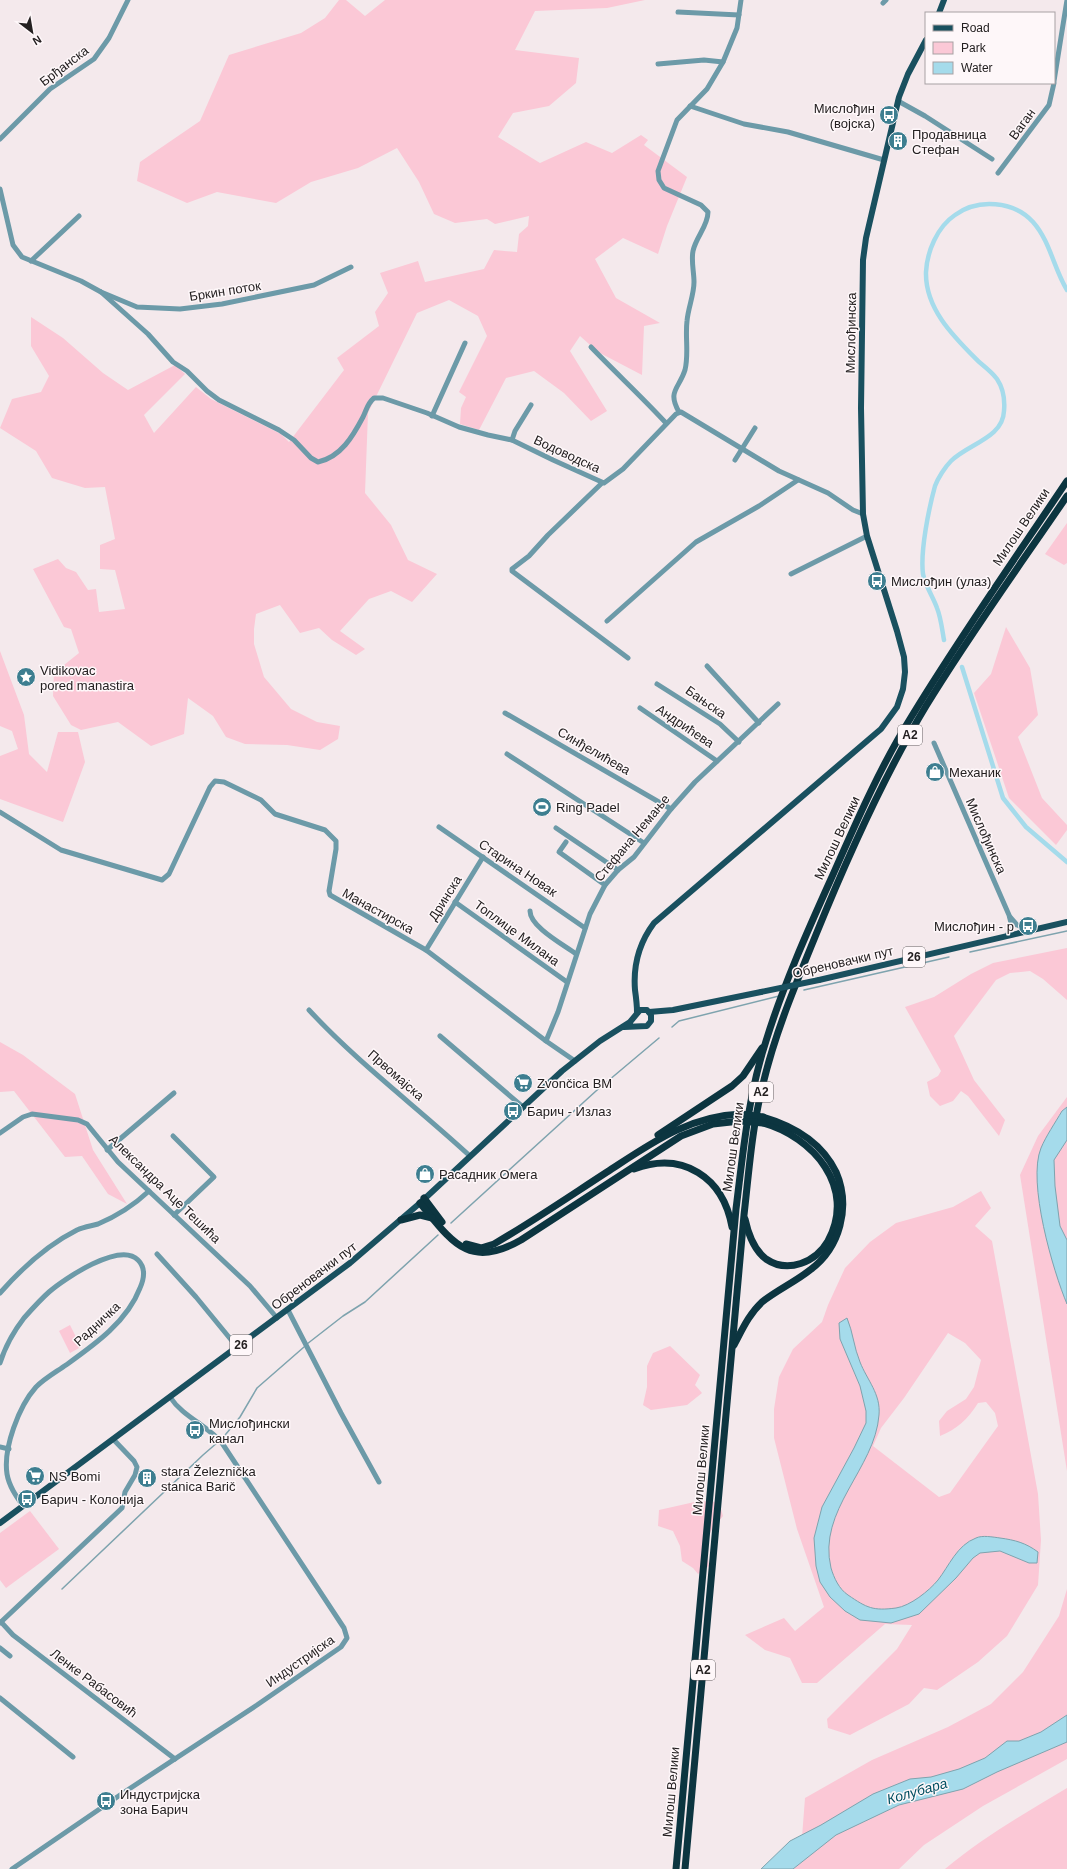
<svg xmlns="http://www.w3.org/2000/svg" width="1067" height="1869" font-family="Arial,sans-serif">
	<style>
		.green { fill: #fbc8d6; fill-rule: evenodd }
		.water { fill: #a5dbeb; stroke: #7ea3ae }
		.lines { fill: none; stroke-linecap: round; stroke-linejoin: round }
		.stream { stroke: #7ea3ae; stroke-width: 1.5 }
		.canal { stroke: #a5dbeb; stroke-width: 4.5 }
		.minor { stroke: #6c9aa8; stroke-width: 5 }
		.major { stroke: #19505f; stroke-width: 6 }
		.highway { stroke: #0c3540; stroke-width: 7 }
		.major-bridge { stroke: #19505f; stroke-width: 6 }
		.highway-bridge { stroke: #0c3540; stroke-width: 7 }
		.labels { text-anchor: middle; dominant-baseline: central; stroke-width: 3; stroke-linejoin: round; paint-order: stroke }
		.shield { fill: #fef7f9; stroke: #656062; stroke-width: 1 }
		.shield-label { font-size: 12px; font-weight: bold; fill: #242021 }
		.street-label { font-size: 13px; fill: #242021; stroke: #fef7f9 }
		.poi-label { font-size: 13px; fill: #242021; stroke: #fef7f9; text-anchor: start }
		.water-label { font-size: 14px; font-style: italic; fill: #015062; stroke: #fef7f9 }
	</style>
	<rect width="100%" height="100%" fill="#f4e9ec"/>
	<g class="green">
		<polygon points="339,0 346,0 365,16 385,0 645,0 607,8 535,11 515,50 579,58 576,83 549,106 513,113 498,137 540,163 586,142 612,153 641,135 648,140 644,145 687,177 667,226 658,254 623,238 595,259 616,298 660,323 644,326 642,375 598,352 580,336 570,351 607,411 591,421 564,393 534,371 506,378 479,430 460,424 461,408 466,397 459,392 487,336 478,316 449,300 417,313 368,413 365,493 391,525 408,560 437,574 412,602 391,591 369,599 340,631 365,649 356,655 332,640 319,628 300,633 280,605 256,614 254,629 254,644 264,677 291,709 317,722 340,726 338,739 320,750 287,745 245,744 226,737 213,716 188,698 184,734 151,746 118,722 81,730 71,725 53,696 54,673 79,653 71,629 64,627 33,569 58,559 66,568 76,572 88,590 96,589 99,612 125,609 115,570 100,569 100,545 115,539 105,487 85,488 52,478 36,451 0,428 12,399 41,392 49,376 31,346 31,317 63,338 103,373 128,390 175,365 185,374 144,415 154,433 196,387 211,399 281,434 289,442 344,370 337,358 379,326 375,312 388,293 380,273 418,261 425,282 484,269 494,250 517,252 519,234 528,226 529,216 495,224 487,219 455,223 434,214 419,182 397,148 358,168 311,182 276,203 217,192 187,203 137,181 140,162 200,121 229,55 301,33 325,18"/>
		<polygon points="1067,523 1067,563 1064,565 1045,554"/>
		<polygon points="1006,627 1030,668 1038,715 1018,737 1042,798 1067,825 1067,830 1056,845 1009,798 974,693 991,674"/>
		<polygon points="0,651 24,715 29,754 47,772 58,732 78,732 85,762 63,822 0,799 0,756 18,749 12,731 0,726"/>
		<polygon points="1067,948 1067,1000 1043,979 1030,971 1010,973 996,980 954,1036 974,1080 1005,1120 999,1136 968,1096 961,1091 953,1101 940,1106 930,1096 927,1082 938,1076 941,1071 905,1007 934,997 971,974 993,963"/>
		<polygon points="0,1042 23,1055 75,1094 93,1150 127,1204 108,1194 82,1156 65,1157 14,1091 0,1092"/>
		<polygon points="1067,1097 1067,1471 1020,1175 1038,1136"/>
		<path d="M981,1191l10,17 -16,18 17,15 46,253 3,46 -3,45 -31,51 -29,26 -41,28 -13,-2 -15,16 -59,31 -22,-7 -1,-9 70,-70 15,-24 -27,-1 -68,59h-15l-12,-25 -25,-8 -20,-15 39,-17 11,13 29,-24 -27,-78 -23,-91v-29l5,-32 14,-28 29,-27 6,-17 17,-37 25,-26 26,-19 57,-16zM948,1333l17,10 16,17 -7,27 -8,12 -19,12 -8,10 1,15c17,-7 28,-17 38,-33l8,-1 9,11 3,13 -48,67 -11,4 -66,-51 8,-18 23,-30z"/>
		<polygon points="70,1325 81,1347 70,1353 59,1331"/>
		<polygon points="670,1346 700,1375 695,1385 702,1393 687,1405 651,1410 643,1405 647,1387 647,1366 653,1353"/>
		<polygon points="699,1501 719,1502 723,1516 711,1531 706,1546 709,1566 698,1574 693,1568 682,1561 680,1546 673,1531 658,1526 659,1510"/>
		<polygon points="30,1511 59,1549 6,1588 0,1580 0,1533"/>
		<polygon points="1067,1589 1067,1759 983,1806 924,1845 899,1869 793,1869 800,1863 805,1798 872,1760 948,1727 991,1704 1023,1672 1059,1616"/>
		<path d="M1067,1788v81h-122c37,-31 80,-56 122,-81z"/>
	</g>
	<g class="water">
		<path d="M1067,1107v33l-13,20 1,26 5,40 7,14v64c-14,-33 -40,-122 -26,-156 5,-12 14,-25 21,-37z"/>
		<path d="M847,1318c6,14 7,30 13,44 7,18 21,32 19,53 -4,54 -62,95 -48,153 3,10 8,21 17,27 19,13 25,16 48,13 14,-2 33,-17 42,-28 11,-14 19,-35 38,-42 6,-3 17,-1 24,0 15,2 26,5 38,14l-1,11h-8l-29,-12 -20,2 -7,5 -17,20 -37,36 -28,9 -31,-3 -15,-9 -15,-14 -10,-15 -4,-16 -2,-28 8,-31 32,-59 12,-25v-12l-6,-25 -20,-47 -1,-16z"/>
		<polygon points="1067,1715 1067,1742 997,1772 963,1789 899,1805 836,1835 793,1869 761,1869 790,1841 821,1825 873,1794 910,1779 931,1777 959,1769 985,1758 1007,1741 1019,1741 1041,1732"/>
	</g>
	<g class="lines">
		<g class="stream">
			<polyline points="970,952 1067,931"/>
			<polyline points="804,990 949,957"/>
			<polyline points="672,1027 679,1021 779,996"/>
			<polyline points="451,1223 596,1091 659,1038"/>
			<polyline points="307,1344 343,1316 365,1302 438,1235"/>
			<polyline points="221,1440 240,1417 257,1388 304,1347"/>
			<polyline points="62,1589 203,1455 218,1442"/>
		</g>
		<g class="canal">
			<path d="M944,640c-2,-11 -3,-22 -7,-32 -4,-11 -12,-23 -14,-34 -3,-23 6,-66 12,-88 3,-8 10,-19 16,-25 17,-17 52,-23 53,-50 1,-11 -1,-23 -7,-32 -5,-7 -13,-13 -19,-18 -24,-24 -53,-52 -52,-89 1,-20 11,-45 29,-57 23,-17 59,-14 78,7 17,19 21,47 34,68"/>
			<polyline points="962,667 1003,798 1026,827 1067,862"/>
		</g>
		<g class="minor">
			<polyline points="883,3 886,0"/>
			<polyline points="678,12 739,15"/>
			<polyline points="658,64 704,60 723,62"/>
			<polyline points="1054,81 1067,0"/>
			<polyline points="898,101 925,116 992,159"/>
			<polyline points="690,106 744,124 788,132 884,160"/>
			<polyline points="0,139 50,89 94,59 109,38 128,0"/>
			<polyline points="998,173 1049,105 1054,83"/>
			<polyline points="0,189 13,245 22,257 81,281 101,292 137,307 180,309 222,304 314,285 351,267"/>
			<polyline points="31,261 79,216"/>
			<path d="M101,292l47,42 25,28 14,9 20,20 12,9 60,30 15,10 17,18 7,4c23,-5 35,-26 45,-45 4,-8 4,-13 11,-19h9l44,15 32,14 29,8 24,5 41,20 51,23 19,-14 53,-55 5,-2 98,59 49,22 25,17 10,4"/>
			<path d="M591,347c25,26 51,50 75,76"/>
			<path d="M679,412c-12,-21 0,-23 6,-42 4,-16 0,-33 2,-49 1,-13 7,-26 7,-39 0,-10 -3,-21 -1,-31 3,-14 15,-25 15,-39l-7,-7 -37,-17 -5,-8 -1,-9 19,-51 30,-31 16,-27 14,-34 4,-28"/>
			<polyline points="432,416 465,343"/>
			<polyline points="512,440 515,431 531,405"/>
			<polyline points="735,460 755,428"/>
			<polyline points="602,483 548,535 529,556 512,569 512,571 628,658"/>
			<polyline points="791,574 867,536"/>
			<polyline points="607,621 696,542 759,506 798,480"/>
			<polyline points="707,666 759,723"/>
			<polyline points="657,684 720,724 739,742"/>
			<polyline points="640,708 717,761"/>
			<polyline points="505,713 671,809"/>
			<polyline points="934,743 1009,915 1011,923 1008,934"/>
			<polyline points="507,754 644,843"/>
			<polyline points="0,812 61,850 162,880 169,874 210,787 215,781 224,782 261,800 275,814 325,830 336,841 336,849 329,891 330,895 426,950 546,1041 575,1061"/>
			<polyline points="439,827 585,928"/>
			<polyline points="556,828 618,870"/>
			<polyline points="566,842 559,852 605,885"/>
			<polyline points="455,902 567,982"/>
			<path d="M530,911c0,16 34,34 46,43"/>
			<polyline points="1010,917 1017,925 1029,930"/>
			<polyline points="426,950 483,857"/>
			<path d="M309,1010c49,53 108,97 161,146"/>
			<polyline points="440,1036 523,1107"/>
			<polyline points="546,1041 558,1012 590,914 605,885 618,870 634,857 671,809 695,782 778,704"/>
			<polyline points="0,1133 23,1117 32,1114 78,1120 87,1124 118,1162 250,1286 277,1318"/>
			<polyline points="173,1136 214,1177 174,1215"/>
			<polyline points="107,1150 174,1093"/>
			<polyline points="157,1254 196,1297 237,1347"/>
			<path d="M0,1293c22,-25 47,-48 77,-63 7,-3 14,-4 21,-6 19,-8 36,-19 51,-33"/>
			<polyline points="288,1310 341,1413 379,1482"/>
			<path d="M0,1363c5,-16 14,-32 24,-45 8,-9 17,-19 25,-26 15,-13 71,-51 89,-32 8,8 6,19 2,28 -13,34 -46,57 -74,77 -10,7 -21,13 -30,22 -17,19 -33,61 -29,87 2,12 9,22 16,32"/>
			<polyline points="0,1447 9,1449"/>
			<polyline points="1,1622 13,1635 175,1759"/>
			<polyline points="0,1623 122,1508 125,1492 135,1475 137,1467 134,1461 113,1439"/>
			<polyline points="0,1648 10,1656"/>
			<polyline points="0,1698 73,1757"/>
			<path d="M12,1869l111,-76 134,-88 84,-58 6,-9 -3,-10 -122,-185c-15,-18 -39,-26 -52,-46"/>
		</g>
		<g class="major">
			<polyline points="939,13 944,0"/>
			<polyline points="819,980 1067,922"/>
			<path d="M637,1012c0,-8 -1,-15 -2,-22 -2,-25 4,-47 19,-67l227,-194 16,-22 6,-18 2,-17 -1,-15 -7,-26 -30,-95 -4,-22 -2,-106 2,-148 3,-22 33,-141 9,-23 18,-34"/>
			<polyline points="649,1012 673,1010 761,992"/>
			<polyline points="0,1523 350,1263 420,1203 562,1071 600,1041 630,1022 640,1010 647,1010 651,1015 651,1021 647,1026 624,1027"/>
		</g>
		<g class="highway">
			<polyline points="658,1135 732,1086 743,1076 762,1048"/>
			<path d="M634,1169c49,-18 89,8 98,58"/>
			<polyline points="424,1198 442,1222"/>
			<path d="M420,1203c32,39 49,67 101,37l160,-104 32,-12 27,-3"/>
			<path d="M745,1219c3,14 9,31 21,40 22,15 50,3 62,-18 29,-54 -15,-104 -65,-118"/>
			<polyline points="401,1220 420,1215 432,1218"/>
			<path d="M466,1244l15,4 13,-4c38,-22 76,-48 113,-72 43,-28 81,-56 134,-58"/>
			<path d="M734,1345c8,-15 15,-31 28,-43 15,-12 33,-20 48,-32 30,-22 41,-63 26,-98 -14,-29 -42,-46 -73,-55"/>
			<path d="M676,1869l60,-660c7,-56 12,-113 30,-168 17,-55 41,-109 65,-162 24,-54 48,-110 79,-160 49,-81 104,-159 157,-238"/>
			<path d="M685,1869l59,-654c5,-44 8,-88 19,-131 12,-51 32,-98 52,-147 32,-79 67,-158 111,-231 44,-72 94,-141 141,-210"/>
		</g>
		<polyline class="major-bridge" points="761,992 819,980"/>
		<g class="highway-bridge">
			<polyline points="741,1114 763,1117"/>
			<polyline points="740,1121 763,1123"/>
		</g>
	</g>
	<defs>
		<symbol id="bus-disc" viewBox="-11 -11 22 22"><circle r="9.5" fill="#3d7e90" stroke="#fef7f9"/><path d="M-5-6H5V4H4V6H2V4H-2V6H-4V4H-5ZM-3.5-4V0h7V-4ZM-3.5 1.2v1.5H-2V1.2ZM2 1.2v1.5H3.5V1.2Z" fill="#fff"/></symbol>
		<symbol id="building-disc" viewBox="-11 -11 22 22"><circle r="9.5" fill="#3d7e90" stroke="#fef7f9"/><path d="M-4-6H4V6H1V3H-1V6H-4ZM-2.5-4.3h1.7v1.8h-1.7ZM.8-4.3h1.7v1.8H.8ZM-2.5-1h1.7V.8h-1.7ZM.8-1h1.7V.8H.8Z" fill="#fff"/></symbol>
		<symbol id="sight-disc" viewBox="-11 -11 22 22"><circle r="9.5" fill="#3d7e90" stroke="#fef7f9"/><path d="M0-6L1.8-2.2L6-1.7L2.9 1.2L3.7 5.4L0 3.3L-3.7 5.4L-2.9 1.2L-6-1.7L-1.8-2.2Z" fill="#fff"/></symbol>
		<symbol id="shop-disc" viewBox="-11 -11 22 22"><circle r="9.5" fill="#3d7e90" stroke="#fef7f9"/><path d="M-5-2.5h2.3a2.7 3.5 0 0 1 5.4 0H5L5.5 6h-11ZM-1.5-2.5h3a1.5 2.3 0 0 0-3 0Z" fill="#fff"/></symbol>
		<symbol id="stadium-disc" viewBox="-11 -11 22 22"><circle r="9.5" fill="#3d7e90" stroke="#fef7f9"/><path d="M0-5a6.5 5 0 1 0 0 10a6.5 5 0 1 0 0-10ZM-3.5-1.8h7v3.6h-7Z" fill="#fff"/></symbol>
		<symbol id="supermarket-disc" viewBox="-11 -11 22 22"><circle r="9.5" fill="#3d7e90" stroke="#fef7f9"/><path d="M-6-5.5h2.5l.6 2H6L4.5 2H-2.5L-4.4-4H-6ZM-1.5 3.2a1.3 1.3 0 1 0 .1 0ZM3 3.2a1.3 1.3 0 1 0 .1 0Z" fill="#fff"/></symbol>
	</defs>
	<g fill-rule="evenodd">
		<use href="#bus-disc" x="878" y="104" width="22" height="22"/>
		<use href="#building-disc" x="887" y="130" width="22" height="22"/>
		<use href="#bus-disc" x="866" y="570" width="22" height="22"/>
		<use href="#sight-disc" x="15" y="666" width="22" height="22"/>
		<use href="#shop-disc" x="924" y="761" width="22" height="22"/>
		<use href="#stadium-disc" x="531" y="796" width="22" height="22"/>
		<use href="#bus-disc" x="1017" y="915" width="22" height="22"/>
		<use href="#supermarket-disc" x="512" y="1072" width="22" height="22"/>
		<use href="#bus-disc" x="502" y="1100" width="22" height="22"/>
		<use href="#shop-disc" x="414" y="1163" width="22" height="22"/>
		<use href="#bus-disc" x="184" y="1419" width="22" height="22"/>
		<use href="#supermarket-disc" x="24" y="1465" width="22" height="22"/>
		<use href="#building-disc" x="136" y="1467" width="22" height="22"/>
		<use href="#bus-disc" x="16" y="1488" width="22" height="22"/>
		<use href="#bus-disc" x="95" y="1790" width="22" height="22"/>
	</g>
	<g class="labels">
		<g class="shield">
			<rect x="898" y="725" width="24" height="20" rx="3"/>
			<rect x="903" y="947" width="22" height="20" rx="3"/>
			<rect x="749" y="1082" width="24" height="20" rx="3"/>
			<rect x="230" y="1335" width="22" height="20" rx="3"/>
			<rect x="691" y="1660" width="24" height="20" rx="3"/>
		</g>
		<g class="shield-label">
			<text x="910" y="735">A2</text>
			<text x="914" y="957">26</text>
			<text x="761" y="1092">A2</text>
			<text x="241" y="1345">26</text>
			<text x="703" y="1670">A2</text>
		</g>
		<g class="street-label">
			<text transform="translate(64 66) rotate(-37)">Брђанска</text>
			<text transform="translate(1022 124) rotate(-54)">Ваган</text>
			<text transform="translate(225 291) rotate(-9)">Бркин поток</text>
			<text transform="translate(851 333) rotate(-89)">Мислођинска</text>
			<text transform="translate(567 454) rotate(25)">Водоводска</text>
			<text transform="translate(1021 527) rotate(-56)">Милош Велики</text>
			<text transform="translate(706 702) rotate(35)">Бањска</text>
			<text transform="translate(685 726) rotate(34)">Андрићева</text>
			<text transform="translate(594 751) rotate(30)">Синђелићева</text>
			<text transform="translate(986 836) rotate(66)">Мислођинска</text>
			<text transform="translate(632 838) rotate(-50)">Стефана Немање</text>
			<text transform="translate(837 838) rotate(-65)">Милош Велики</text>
			<text transform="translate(518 868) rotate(34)">Старина Новак</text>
			<text transform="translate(445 898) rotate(-58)">Дринска</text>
			<text transform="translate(378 911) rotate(29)">Манастирска</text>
			<text transform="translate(517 933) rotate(36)">Топлице Милана</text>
			<text transform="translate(843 962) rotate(-13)">Обреновачки пут</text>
			<text transform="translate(396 1075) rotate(41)">Првомајска</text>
			<text transform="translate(733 1147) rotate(-82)">Милош Велики</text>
			<text transform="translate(165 1189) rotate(44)">Александра Аце Тешића</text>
			<text transform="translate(314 1276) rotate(-37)">Обреновачки пут</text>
			<text transform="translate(97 1324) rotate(-43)">Радничка</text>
			<text transform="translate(701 1470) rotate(-85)">Милош Велики</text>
			<text transform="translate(300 1661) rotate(-35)">Индустријска</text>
			<text transform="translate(94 1683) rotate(37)">Ленке Рабасовић</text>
			<text transform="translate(671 1792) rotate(-85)">Милош Велики</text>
		</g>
		<g class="poi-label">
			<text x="875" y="108" text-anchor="end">Мислођин<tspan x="875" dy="15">(војска)</tspan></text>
			<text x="912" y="134">Продавница<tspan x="912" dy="15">Стефан</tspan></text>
			<text x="891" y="581">Мислођин (улаз)</text>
			<text x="40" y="670">Vidikovac<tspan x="40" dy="15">pored manastira</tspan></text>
			<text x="949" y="772">Механик</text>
			<text x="556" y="807">Ring Padel</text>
			<text x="1014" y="926" text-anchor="end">Мислођин - р</text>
			<text x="537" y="1083">Zvončica BM</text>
			<text x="527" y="1111">Барич - Излаз</text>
			<text x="439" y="1174">Расадник Омега</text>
			<text x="209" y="1423">Мислођински<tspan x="209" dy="15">канал</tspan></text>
			<text x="161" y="1471">stara Železnička<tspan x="161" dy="15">stanica Barič</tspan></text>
			<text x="49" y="1476">NS Bomi</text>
			<text x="41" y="1499">Барич - Колонија</text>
			<text x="120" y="1794">Индустријска<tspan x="120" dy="15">зона Барич</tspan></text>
		</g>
		<g class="water-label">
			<text transform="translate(917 1791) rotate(-16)">Колубара</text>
		</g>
	</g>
	<rect x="925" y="12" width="130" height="72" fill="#fef7f9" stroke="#a7a1a3"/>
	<rect x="933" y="25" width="20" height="6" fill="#19505f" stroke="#a7a1a3"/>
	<text x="961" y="32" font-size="12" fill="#242021">Road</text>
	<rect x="933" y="42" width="20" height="12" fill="#fbc8d6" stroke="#a7a1a3"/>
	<text x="961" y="52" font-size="12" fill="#242021">Park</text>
	<rect x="933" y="62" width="20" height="12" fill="#a5dbeb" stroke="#a7a1a3"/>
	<text x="961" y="72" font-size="12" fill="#242021">Water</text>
	<g transform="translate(32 32) rotate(149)" stroke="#fef7f9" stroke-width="3" paint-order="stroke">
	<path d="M0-3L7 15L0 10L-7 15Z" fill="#242021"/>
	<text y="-6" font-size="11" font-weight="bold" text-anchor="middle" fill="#242021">N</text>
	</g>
</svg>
